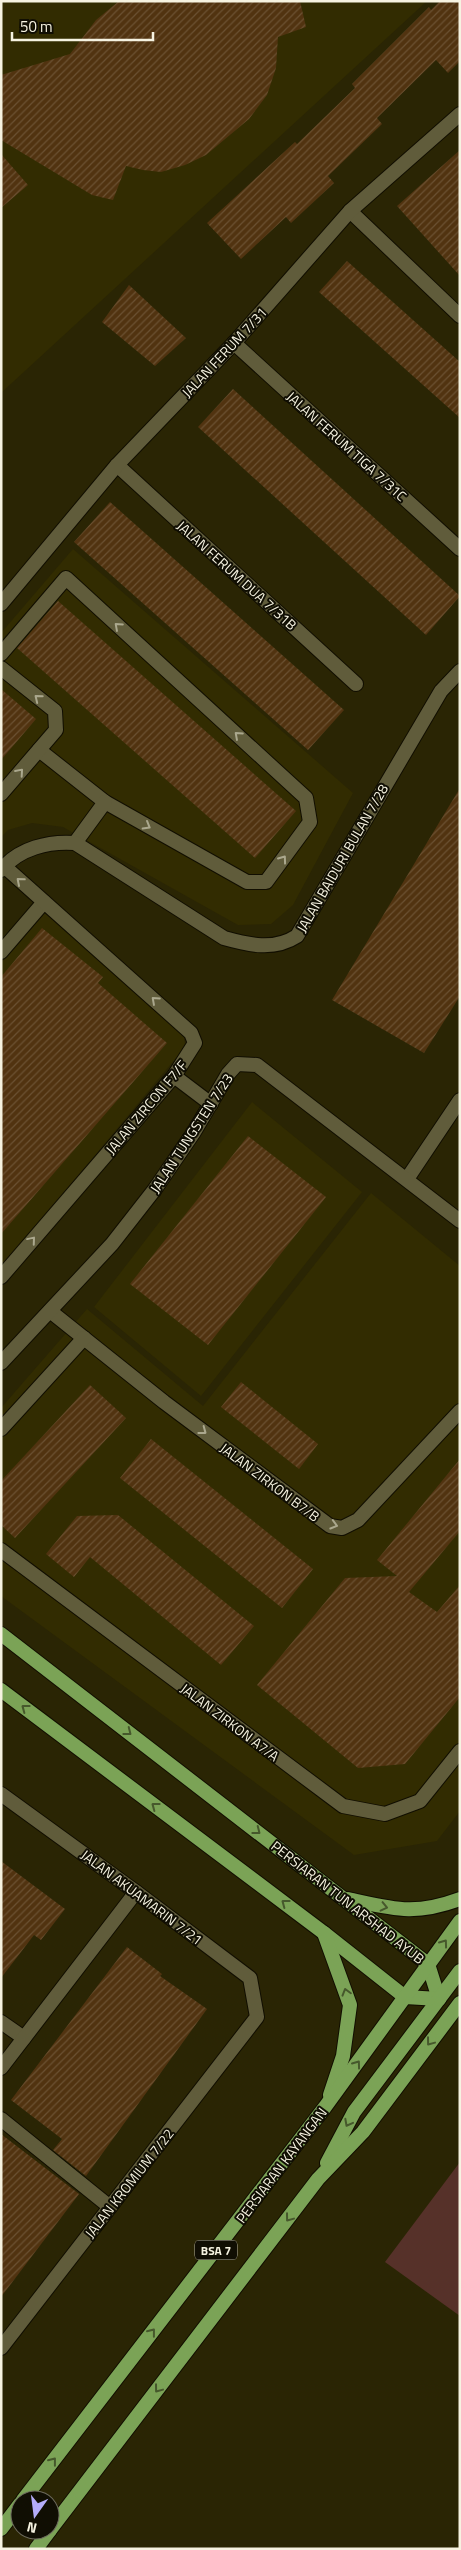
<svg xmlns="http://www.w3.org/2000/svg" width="461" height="2550" font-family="'Titillium Web',sans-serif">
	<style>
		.built { fill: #322c01 }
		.pitch { fill: #563129 }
		.building { fill: url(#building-hatch) }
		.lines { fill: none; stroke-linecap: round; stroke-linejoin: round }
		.minor-casing { stroke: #110e00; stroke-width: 16 }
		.tertiary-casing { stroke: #110e00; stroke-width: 16 }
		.primary-casing { stroke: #110e00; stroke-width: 16 }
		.minor { stroke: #605c3b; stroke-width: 14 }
		.tertiary { stroke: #605c3b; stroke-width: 14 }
		.primary { stroke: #7ba356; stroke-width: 14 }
		.oneway { stroke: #aba88e }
		.oneway2 { stroke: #46582c }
		.labels { text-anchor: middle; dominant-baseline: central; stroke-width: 4; stroke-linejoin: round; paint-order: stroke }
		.shield { fill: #100e03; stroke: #b1ae9e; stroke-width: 1 }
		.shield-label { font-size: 12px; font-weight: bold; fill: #f6f3e1 }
		.street-label { font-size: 14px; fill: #f6f3e1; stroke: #100e03 }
	</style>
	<defs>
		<pattern id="building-hatch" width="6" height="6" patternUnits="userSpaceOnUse" patternTransform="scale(1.25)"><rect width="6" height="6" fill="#513310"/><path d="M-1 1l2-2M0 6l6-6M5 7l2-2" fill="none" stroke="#6b5132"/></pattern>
	</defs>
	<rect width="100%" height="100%" fill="#2a2504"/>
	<g class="built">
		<polygon points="1,1 427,1 1,393"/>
		<polygon points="73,549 353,793 293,905 271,924 238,925 63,827 32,823 8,830 1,837 1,633"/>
		<polygon points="44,912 184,1036 185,1047 1,1268 1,963"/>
		<polygon points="252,1102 362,1192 201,1396 94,1307"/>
		<polygon points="371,1193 460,1266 460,1811 437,1841 354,1855 1,1596 1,1408 87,1309 203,1406"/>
	</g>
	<polygon class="pitch" points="460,2162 460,2316 385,2262"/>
	<g class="building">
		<polygon points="119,1 300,1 306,27 278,37 276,68 267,95 249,119 206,155 185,165 161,172 143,170 126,166 113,200 92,195 1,140 1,75 70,54 96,20"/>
		<polygon points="440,1 460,1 460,61 448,73 436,60 377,118 382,124 328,176 334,183 291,223 286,217 241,259 207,223 295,142 297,144 355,88 352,84 429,7 431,10"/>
		<polygon points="460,150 460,276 397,206"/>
		<polygon points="1,154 28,185 1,208"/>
		<polygon points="347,261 460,362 460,418 319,292"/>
		<polygon points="129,285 186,338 155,366 102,322"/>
		<polygon points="233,389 460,596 426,635 198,427"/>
		<polygon points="110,502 344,710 308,750 74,542"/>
		<polygon points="58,601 296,811 255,858 17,648"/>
		<polygon points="1,689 36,719 1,760"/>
		<polygon points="460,788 460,996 424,1053 332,1000"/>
		<polygon points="42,928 103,977 98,983 167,1043 1,1234 1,977"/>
		<polygon points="248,1136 326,1197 208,1345 130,1284"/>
		<polygon points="241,1382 318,1444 299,1469 221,1407"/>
		<polygon points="90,1385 126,1418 15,1538 1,1525 1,1481"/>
		<polygon points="151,1439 313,1569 282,1608 120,1478"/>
		<polygon points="460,1459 460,1531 409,1592 437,1612 460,1585 460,1697 405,1764 358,1768 257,1685 345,1578 397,1576 377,1560"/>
		<polygon points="118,1515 254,1626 221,1665 90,1557 74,1577 46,1554 77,1516"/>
		<polygon points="1,1861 65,1909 41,1940 34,1935 1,1978"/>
		<polygon points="127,1947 162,1974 160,1976 207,2009 86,2176 53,2150 62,2139 11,2100"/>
		<polygon points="1,2134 79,2194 1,2297"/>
	</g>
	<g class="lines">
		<defs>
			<g id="minor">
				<polyline points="350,211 460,316"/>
				<polyline points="234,343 460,549"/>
				<polyline points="117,465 356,684"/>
				<polyline points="1,604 117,465 234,343 350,211 460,114"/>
				<polyline points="1,654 66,578 306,798 310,822 266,882 247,882 105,802 39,750"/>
				<polyline points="1,668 55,711 56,730 1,794"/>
				<polyline points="75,843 105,802"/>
				<polyline points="1,952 44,902"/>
				<polyline points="174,1076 211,1104"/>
				<polyline points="407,1179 460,1100"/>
				<polyline points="1,1277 174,1076 195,1043 191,1033 4,866"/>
				<polyline points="50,1311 164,1402 330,1526 342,1528 358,1520 460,1411"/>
				<polyline points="1,1363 112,1244 155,1189 194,1132 228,1074 237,1064 257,1065 460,1221"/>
				<polyline points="1,1429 84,1338"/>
				<polyline points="1,1550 343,1806 385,1814 420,1801 460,1751"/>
				<polyline points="1,1794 136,1892 250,1978 257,2017 1,2348"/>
				<polyline points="1,2022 24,2038"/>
				<polyline points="1,2068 136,1892"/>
				<polyline points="1,2119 110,2207"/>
			</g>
			<path id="tertiary" d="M1,870c18,-22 48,-29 74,-27l149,95c25,7 50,13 73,-2l144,-245 19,-20"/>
			<g id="primary">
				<polyline points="1,1634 428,1964 439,1999"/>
				<polyline points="1,1690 324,1933 405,1997 439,1999"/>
				<path d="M348,1899c46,10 66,17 112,0"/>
				<polyline points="324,1933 350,2005 343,2056 330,2095"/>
				<polyline points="327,2163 354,2112 460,1971"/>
				<polyline points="23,2500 325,2107 460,1921"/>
				<polyline points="1,2529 20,2504"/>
				<polyline points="50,2530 318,2179 363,2132 460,2003"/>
				<polyline points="36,2549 50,2530"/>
			</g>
		</defs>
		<use href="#minor" class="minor-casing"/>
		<use href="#tertiary" class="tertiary-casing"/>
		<use href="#primary" class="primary-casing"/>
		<use href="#minor" class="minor"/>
		<use href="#tertiary" class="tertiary"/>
		<use href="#primary" class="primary"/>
	</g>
	<defs><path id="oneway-chevron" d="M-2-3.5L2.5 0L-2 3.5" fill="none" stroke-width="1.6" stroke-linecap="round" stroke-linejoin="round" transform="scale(1.25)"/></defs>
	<g class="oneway">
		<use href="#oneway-chevron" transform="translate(118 626) rotate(-138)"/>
		<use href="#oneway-chevron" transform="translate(38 698) rotate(-141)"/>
		<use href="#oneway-chevron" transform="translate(238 735) rotate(-138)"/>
		<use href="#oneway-chevron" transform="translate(20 772) rotate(-49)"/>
		<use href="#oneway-chevron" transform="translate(147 826) rotate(30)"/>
		<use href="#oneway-chevron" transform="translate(283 859) rotate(-54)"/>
		<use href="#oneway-chevron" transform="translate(20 881) rotate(-139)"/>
		<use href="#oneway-chevron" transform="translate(155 1000) rotate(-138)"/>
		<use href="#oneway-chevron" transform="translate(32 1240) rotate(-50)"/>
		<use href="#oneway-chevron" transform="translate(203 1431) rotate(37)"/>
		<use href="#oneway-chevron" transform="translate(334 1525) rotate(16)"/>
	</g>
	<g class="oneway2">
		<use href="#oneway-chevron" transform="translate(25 1708) rotate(-143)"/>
		<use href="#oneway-chevron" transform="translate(128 1732) rotate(38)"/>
		<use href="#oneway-chevron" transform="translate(155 1806) rotate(-143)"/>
		<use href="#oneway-chevron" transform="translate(257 1831) rotate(38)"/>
		<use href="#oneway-chevron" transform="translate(285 1903) rotate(-143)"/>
		<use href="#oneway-chevron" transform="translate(384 1907) rotate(13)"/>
		<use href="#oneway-chevron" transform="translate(444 1943) rotate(-54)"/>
		<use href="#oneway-chevron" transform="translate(346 1992) rotate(-106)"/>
		<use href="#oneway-chevron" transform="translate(430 2042) rotate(127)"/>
		<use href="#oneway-chevron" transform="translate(357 2064) rotate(-54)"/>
		<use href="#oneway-chevron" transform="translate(348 2123) rotate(118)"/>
		<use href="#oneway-chevron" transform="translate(289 2218) rotate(127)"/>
		<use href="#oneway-chevron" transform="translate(152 2332) rotate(-52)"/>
		<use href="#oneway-chevron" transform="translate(158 2389) rotate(127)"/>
		<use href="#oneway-chevron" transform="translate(53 2461) rotate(-52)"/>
	</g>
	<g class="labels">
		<rect class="shield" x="195" y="2240.5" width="42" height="19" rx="4"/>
		<g class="shield-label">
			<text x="216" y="2250">BSA 7</text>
		</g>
		<g class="street-label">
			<text transform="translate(224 352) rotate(-47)">JALAN FERUM 7/31</text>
			<text transform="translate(347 446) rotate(42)">JALAN FERUM TIGA 7/31C</text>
			<text transform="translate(237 575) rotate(42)">JALAN FERUM DUA 7/31B</text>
			<text transform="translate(342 858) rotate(-60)">JALAN BAIDURI BULAN 7/28</text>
			<text transform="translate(146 1107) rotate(-50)">JALAN ZIRCON F7/F</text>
			<text transform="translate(191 1133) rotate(-57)">JALAN TUNGSTEN 7/23</text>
			<text transform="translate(270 1482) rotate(37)">JALAN ZIRKON B7/B</text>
			<text transform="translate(230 1722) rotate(37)">JALAN ZIRKON A7/A</text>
			<text transform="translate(142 1897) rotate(37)">JALAN AKUAMARIN 7/21</text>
			<text transform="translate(348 1902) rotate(38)">PERSIARAN TUN ARSHAD AYUB</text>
			<text transform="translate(281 2165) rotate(-53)">PERSIARAN KAYANGAN</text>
			<text transform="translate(129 2183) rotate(-52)">JALAN KROMIUM 7/22</text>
		</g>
	</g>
	<rect width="461" height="2550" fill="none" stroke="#f6f3e1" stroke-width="5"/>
	<g transform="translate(35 2515) rotate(194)"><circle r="24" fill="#100e03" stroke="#6c6a5c"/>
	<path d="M0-4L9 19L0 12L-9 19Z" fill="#b4acf9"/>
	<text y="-8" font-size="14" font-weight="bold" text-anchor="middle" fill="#f6f3e1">N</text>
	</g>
	<path d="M12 32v8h141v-8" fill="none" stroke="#f6f3e1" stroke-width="2.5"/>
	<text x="20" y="32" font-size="15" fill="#f6f3e1" stroke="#100e03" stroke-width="4" paint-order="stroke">50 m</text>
</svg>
